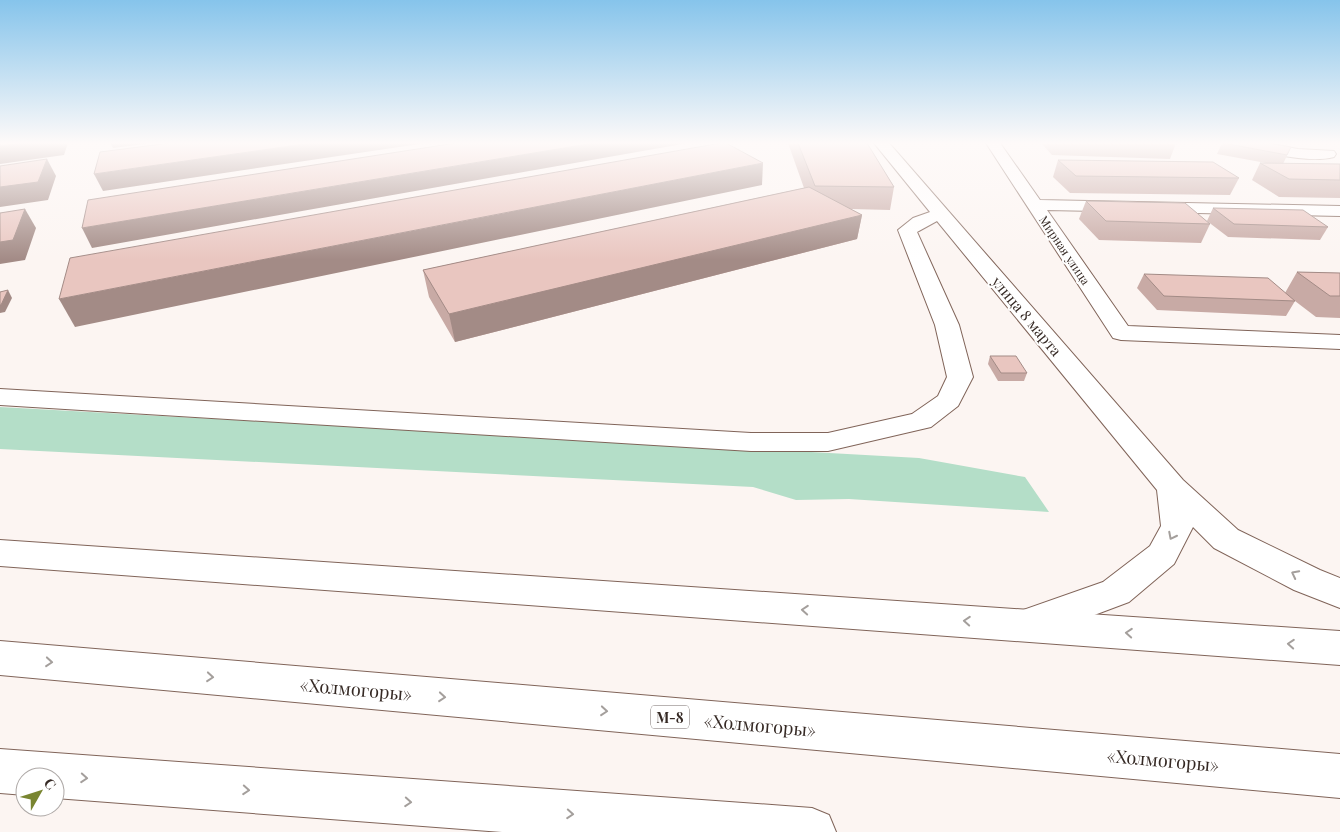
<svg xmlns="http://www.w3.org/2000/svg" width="1340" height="832" font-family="'Playfair Display',serif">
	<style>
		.green { fill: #b4dec8 }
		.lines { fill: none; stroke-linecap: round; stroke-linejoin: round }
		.minor-casing { stroke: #806459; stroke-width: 2 }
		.major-casing { stroke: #806459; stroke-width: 2 }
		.highway-casing { stroke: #806459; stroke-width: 2 }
		.minor { fill: #fff; fill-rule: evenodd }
		.major { fill: #fff; fill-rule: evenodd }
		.highway { fill: #fff; fill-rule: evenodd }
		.wall { fill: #c8aaa5 }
		.shaded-wall { fill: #a38b86 }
		.building { fill: #e9c6c0; stroke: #a38b86 }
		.oneway { stroke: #a49f9c }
		.labels { text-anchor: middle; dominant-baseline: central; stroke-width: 4; stroke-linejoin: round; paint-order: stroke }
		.far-street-label { font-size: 12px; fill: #352924; stroke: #fff }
		.shield { fill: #fff; stroke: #726966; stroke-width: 1 }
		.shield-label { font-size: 14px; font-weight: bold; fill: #352924 }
		.street-label { font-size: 15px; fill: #352924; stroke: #fff }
		.near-street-label { font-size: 18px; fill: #352924; stroke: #fff }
	</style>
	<rect width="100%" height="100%" fill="#fcf5f2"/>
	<polygon class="green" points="0,407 919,458 1025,477 1049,512 849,499 796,500 753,487 0,449"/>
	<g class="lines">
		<defs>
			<g id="minor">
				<polygon points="874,143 889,143 1183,480 1238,530 1320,570 1340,578 1340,608 1294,590 1214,548 1193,527 1174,564 1129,602 1025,641 1012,636 1006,625 1012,614 1103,582 1150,546 1161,526 1157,490 937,221 917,232 959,325 973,377 958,406 931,427 828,451 751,451 0,405 0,389 751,433 828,433 912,414 938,396 947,377 935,325 898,230 913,218 930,212"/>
				<polygon points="986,143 1000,143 1040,200 1340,206 1340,216 1047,210 1128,326 1340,335 1340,349 1121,340 1113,338"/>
				<path d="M1232,143h33l33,6 36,2 2,3 -2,3c-27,7 -67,-5 -95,-10z"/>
			</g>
			<polygon id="major" points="0,749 812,808 829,815 836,832 502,832 55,798 55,777 25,777 25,795 0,793"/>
			<g id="highway">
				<polygon points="0,540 1340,631 1340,665 0,566"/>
				<polygon points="0,641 1340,754 1340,798 0,675"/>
			</g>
		</defs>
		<use href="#minor" class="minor-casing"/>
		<use href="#major" class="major-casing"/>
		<use href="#highway" class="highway-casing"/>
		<use href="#minor" class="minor"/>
		<use href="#major" class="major"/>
		<use href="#highway" class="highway"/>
	</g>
	<g class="wall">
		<polygon points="788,143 867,143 894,187 890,210 851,209 862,215 857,239 455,342 429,297 423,270 804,188"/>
		<polygon points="1042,143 1176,143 1170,159 1052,155 1042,144"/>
		<polygon points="1222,143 1291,147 1283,164 1340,164 1340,198 1279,197 1252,180 1260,163 1266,163 1217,154"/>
		<polygon points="1058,160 1239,178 1230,195 1070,193 1053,177"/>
		<polygon points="1086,201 1210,224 1201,243 1099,240 1079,219"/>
		<polygon points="1213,208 1328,227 1320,240 1228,237 1207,221"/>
		<polygon points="1297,272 1340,273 1340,318 1316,317 1295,301 1286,316 1157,310 1137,288 1144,274 1285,293"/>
		<polygon points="990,356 1027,373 1024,381 998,381 988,364"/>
	</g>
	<g class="shaded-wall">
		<polygon points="24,143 68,143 64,155 0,164 0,146"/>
		<polygon points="110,143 153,143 113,148"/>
		<polygon points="312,143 426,143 103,191 94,174"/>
		<polygon points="594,143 688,143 92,248 82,228"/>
		<polygon points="47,159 56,176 48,200 0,207 0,187"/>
		<polygon points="763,163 762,185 75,327 59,299"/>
		<polygon points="25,209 36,228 25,260 0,264 0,242"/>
		<polygon points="862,215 857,239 455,342 449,314"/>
		<polygon points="8,290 12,298 5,312 0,313 0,305"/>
	</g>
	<g class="building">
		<polygon points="0,143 24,143 0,146"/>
		<polygon points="170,143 312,143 94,174 100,152"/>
		<polygon points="456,143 594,143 82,228 88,200"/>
		<polygon points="721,143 726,143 763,163 59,299 70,258"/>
		<polygon points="798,143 867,143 894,187 815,186"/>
		<polygon points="1223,143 1268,143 1291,147 1287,155"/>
		<polygon points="47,159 38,182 0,187 0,166"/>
		<polygon points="1058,160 1213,162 1239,178 1076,176"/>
		<polygon points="1260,163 1340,164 1340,180 1289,179"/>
		<polygon points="809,187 862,215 449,314 423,270"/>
		<polygon points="1086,201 1185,203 1210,224 1106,221"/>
		<polygon points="1213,208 1303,210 1328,227 1234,224"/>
		<polygon points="25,209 13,240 0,242 0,213"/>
		<polygon points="1297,272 1340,273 1340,296 1330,296"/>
		<polygon points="1144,274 1268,278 1295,301 1164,296"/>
		<polygon points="8,290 1,305 0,305 0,292"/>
		<polygon points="990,356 1016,356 1027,373 1001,373"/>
	</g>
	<defs><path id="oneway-chevron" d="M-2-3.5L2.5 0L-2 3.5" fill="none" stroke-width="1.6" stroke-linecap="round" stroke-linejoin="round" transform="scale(1.25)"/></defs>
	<g class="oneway">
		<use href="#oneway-chevron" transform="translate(1172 536) rotate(117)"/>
		<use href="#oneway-chevron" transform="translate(1295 574) rotate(-153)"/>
		<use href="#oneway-chevron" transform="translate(805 610) rotate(-176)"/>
		<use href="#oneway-chevron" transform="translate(967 621) rotate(-176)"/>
		<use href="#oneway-chevron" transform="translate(1129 633) rotate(-176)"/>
		<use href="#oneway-chevron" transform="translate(1291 644) rotate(-176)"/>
		<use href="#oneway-chevron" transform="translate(49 662) rotate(5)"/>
		<use href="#oneway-chevron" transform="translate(210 677) rotate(5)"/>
		<use href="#oneway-chevron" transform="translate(442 697) rotate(5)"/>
		<use href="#oneway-chevron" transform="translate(604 711) rotate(5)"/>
		<use href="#oneway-chevron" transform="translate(84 778) rotate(4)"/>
		<use href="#oneway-chevron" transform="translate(246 790) rotate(4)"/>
		<use href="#oneway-chevron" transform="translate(408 802) rotate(4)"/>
		<use href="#oneway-chevron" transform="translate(570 814) rotate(4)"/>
	</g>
	<linearGradient id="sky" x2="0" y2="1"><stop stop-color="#86c4eb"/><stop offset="0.55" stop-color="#fefaf9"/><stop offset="1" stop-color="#fefaf9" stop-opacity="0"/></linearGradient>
	<rect width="1340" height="260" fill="url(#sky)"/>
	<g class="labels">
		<g class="far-street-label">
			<text transform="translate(1065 250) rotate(56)">Мирная улица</text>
		</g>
		<rect class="shield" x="651" y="705.5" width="38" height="23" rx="4"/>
		<g class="shield-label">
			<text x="670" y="717">М-8</text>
		</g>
		<g class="street-label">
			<text transform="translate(1027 316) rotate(50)">улица 8 марта</text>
		</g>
		<g class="near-street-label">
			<text transform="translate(356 689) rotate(5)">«Холмогоры»</text>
			<text transform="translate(760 725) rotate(5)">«Холмогоры»</text>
			<text transform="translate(1163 760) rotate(5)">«Холмогоры»</text>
		</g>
	</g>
	<g transform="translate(40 792) rotate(51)"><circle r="24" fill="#ffffff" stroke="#aea9a7"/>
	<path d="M0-4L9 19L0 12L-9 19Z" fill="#798531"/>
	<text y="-8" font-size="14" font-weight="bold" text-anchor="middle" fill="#352924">С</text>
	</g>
</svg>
